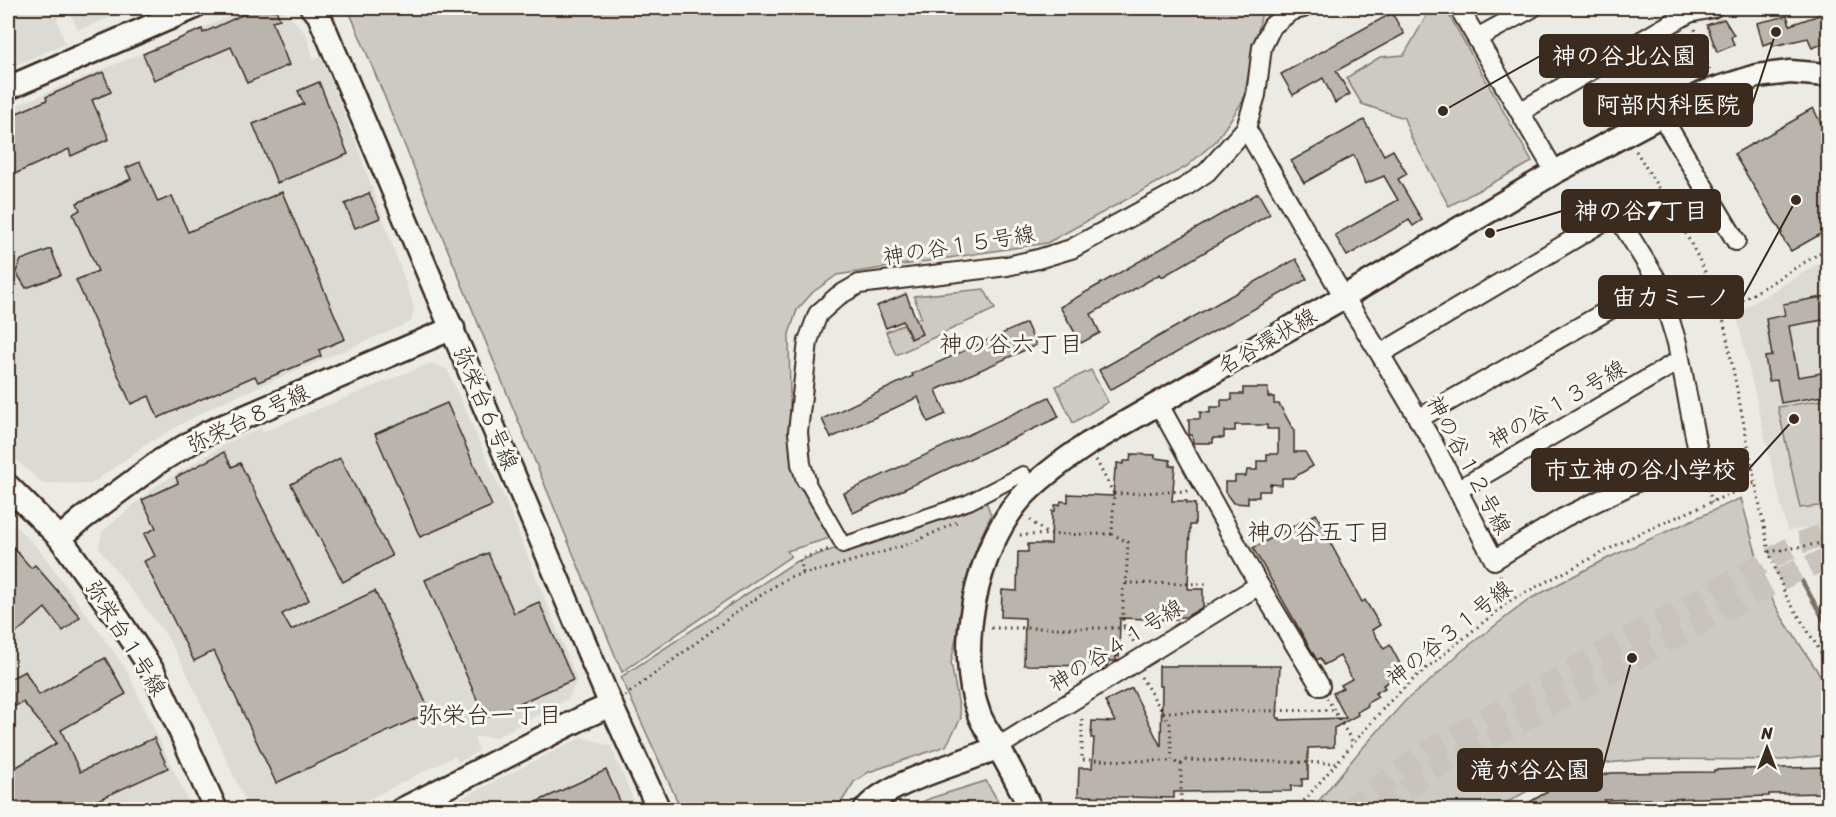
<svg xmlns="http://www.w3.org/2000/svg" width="1836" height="817" font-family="Sriracha,'Klee One',sans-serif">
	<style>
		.built { fill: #dcdad4 }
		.green { fill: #cdcac4; stroke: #847a71; stroke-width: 1.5 }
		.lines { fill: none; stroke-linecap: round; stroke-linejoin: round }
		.stream { stroke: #7c7167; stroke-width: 4.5 }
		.building { fill: #bab4ae; stroke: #3b2a1e; stroke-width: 1.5 }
		.tertiary-tunnel { stroke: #c8c4bd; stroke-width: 22; stroke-dasharray: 22 11; stroke-linecap: butt }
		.pedestrian-casing { stroke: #3b2a1e; stroke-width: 18 }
		.minor-casing { stroke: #3b2a1e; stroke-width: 22 }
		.tertiary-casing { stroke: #3b2a1e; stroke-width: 27 }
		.path { stroke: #3b2a1e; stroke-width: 3; stroke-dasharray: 1.5 4.5; stroke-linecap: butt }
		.pedestrian { stroke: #f6f6f2; stroke-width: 14 }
		.minor { stroke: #f6f6f2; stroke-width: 18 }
		.tertiary { stroke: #f6f6f2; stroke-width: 22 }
		.labels { text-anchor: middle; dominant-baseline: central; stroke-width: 6; stroke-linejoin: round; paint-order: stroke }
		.street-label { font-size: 22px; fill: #3b2a1e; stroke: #f6f6f2 }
		.neighbourhood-label { font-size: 24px; fill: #3b2a1e; stroke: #f6f6f2 }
		.leader { fill: none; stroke: #3b2a1e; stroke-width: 2 }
		.callout-dot { fill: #3b2a1e; stroke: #f6f6f2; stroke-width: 2 }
		.callout { fill: #3b2a1e; stroke: #3b2a1e; stroke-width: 2 }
		.callout-label { font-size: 24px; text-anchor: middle; font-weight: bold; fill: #fff }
	</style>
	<rect width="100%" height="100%" fill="#ebeae5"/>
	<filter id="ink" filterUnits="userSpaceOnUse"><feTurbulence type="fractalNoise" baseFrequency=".0167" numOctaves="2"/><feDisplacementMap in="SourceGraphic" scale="12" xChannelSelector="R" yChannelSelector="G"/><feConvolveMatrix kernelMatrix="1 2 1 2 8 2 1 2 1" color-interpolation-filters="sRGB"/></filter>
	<g filter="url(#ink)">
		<g class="built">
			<polygon points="8,8 135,8 78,30 70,13 57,18 65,44 8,68"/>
			<polygon points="250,8 283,9 306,34 314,60 321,57 360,153 414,307 411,322 216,405 148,443 91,484 42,483 8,453 8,109"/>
			<polygon points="1828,258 1828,525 1787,531 1736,313"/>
			<polygon points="430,363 447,369 508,506 577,680 568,699 496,737 474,737 479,751 458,762 455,756 349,809 249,809 185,669 166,635 99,548 102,532 156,486 229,442 260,428 263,432"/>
			<polygon points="8,518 42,553 126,669 192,809 8,809"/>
			<polygon points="582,737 611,746 637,809 438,810"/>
		</g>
		<g class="green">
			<polygon points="348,8 1272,8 1262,12 1243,101 1216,141 1186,167 1047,243 837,275 813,292 797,310 789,334 791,463 830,538 787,551 791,556 622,672"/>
			<polygon points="1431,8 1445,8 1532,162 1449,206 1411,137 1404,118 1362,104 1346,78 1380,57 1404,55"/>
			<polygon points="984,289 995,309 896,355 886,332 921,317 914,296"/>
			<polygon points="1091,370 1108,402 1073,423 1056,386"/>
			<polygon points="1828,399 1828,505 1800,508 1778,407"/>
			<polygon points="1741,498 1757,557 1772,599 1783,619 1828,687 1828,755 1781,760 1648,759 1587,765 1536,786 1496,809 1312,809 1358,753 1406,700 1431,680 1463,650 1530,599 1608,558"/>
			<polygon points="985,499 991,515 978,543 968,580 951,663 961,718 946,746 869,772 854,782 837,809 681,809 621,677 795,562"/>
			<polygon points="986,781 1003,809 907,809 931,798"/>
		</g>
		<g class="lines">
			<polyline class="stream" points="1802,581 1828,627"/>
		</g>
		<g class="building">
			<polygon points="255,9 276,10 280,19 272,21 289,65 247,83 231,47 154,80 143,54 202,29 203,33"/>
			<polygon points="1828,12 1828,42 1812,48 1808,38 1773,46 1772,42 1763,45 1757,23 1787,16 1790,25"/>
			<polygon points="1392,13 1404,34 1336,71 1350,94 1335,103 1323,78 1293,95 1281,74"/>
			<polygon points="1724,19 1734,35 1731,37 1734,45 1717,52 1707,25"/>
			<polygon points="103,72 111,92 92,100 109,139 71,156 69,149 8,177 8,117 47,100 46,97"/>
			<polygon points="319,82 348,154 277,183 253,124 304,104 298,91"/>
			<polygon points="1813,108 1828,137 1828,230 1791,251 1784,241 1781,234 1782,233 1734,154 1798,118 1797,117"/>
			<polygon points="1364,120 1384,155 1393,150 1407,174 1398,179 1422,220 1413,226 1409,220 1347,256 1335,235 1398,200 1384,176 1365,184 1354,155 1304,183 1291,161"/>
			<polygon points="140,162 158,202 172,196 188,232 282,192 345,339 319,350 321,356 258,382 255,376 158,418 149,396 131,404 76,280 98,271 73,214 80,210 77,203 131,179 126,168"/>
			<polygon points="369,193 380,218 355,228 345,204"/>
			<polygon points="1258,193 1270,214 1162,277 1160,274 1091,314 1100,333 1081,343 1060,307"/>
			<polygon points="51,249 61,275 26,288 16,272 21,260"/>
			<polygon points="1296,259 1307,279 1110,390 1099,370"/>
			<polygon points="906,294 922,334 911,339 903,321 886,328 877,306"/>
			<polygon points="1828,296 1828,319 1789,326 1798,377 1828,372 1828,395 1781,403 1777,380 1769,381 1765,357 1772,356 1766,319 1785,315 1783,304"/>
			<polygon points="1026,323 1036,345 936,390 946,414 928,422 918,397 831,438 822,419 913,376 912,374"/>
			<polygon points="1243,388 1268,388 1268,397 1274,397 1274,404 1279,404 1294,431 1294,452 1305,452 1313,466 1293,478 1282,478 1282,485 1270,484 1270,491 1259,491 1259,497 1248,497 1248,504 1233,503 1225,492 1225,482 1235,482 1235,476 1246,476 1247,470 1257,470 1257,461 1267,461 1267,454 1278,454 1278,429 1267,429 1267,425 1235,425 1235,431 1224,431 1224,438 1213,438 1213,443 1193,443 1192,435 1189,435 1189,419 1200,419 1200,412 1210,413 1210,407 1221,407 1221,400 1232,400 1232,394 1243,394"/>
			<polygon points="1049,397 1059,417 853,513 844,493"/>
			<polygon points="447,403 492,506 420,537 375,434"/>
			<polygon points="224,452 232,467 240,463 309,600 282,614 291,630 375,591 430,712 276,783 214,651 194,661 144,561 155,556 144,534 156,528 142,500 178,483 176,477"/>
			<polygon points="1131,454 1155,455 1155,458 1170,460 1170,466 1175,466 1172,501 1187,501 1187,503 1195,504 1195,525 1190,525 1188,589 1203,589 1203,607 1186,617 1177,617 1177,620 1120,618 1119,657 1116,656 1116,661 1109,661 1107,666 1024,665 1025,618 1001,617 1002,590 1017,591 1018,552 1028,552 1028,544 1051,544 1052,511 1055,511 1055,505 1060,505 1061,501 1068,502 1068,494 1113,496 1115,469 1117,469 1117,463 1123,464 1124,461 1130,461"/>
			<polygon points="340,458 392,556 343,582 291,484"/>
			<polygon points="1316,514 1332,541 1330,542 1362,602 1365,600 1380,625 1372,630 1384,649 1390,645 1405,673 1383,685 1385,688 1375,693 1378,697 1367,703 1368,706 1357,712 1358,715 1334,728 1334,747 1308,748 1308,779 1302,779 1302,786 1291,786 1291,791 1174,792 1174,798 1078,796 1079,768 1092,768 1094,738 1091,738 1092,721 1115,722 1105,701 1132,688 1161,747 1162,686 1159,686 1159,666 1280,666 1277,718 1280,718 1280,720 1346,718 1333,693 1343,688 1341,685 1352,679 1340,656 1324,665 1320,658 1317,660 1253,548"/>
			<polygon points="8,541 31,568 35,565 80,617 63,631 45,608 8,640"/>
			<polygon points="488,553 514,613 539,602 573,680 485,718 425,580"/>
			<polygon points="105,658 126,694 61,730 80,772 154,738 168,768 76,810 8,810 8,772 57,743 23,702 8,710 8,680 25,671 39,695"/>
			<polygon points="1828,767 1828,793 1769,794 1769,796 1663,799 1663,801 1651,801 1651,799 1604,800 1605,804 1583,810 1516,810 1547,792 1546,791 1569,782 1570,784 1611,773 1714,772 1714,770 1740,769"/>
			<polygon points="606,770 624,810 519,810"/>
		</g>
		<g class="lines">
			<g class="tertiary-tunnel">
				<polyline points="1346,810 1427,751 1799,543 1828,533"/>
				<polyline points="1379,810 1430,771 1796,571 1828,559"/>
			</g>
			<defs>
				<polyline id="pedestrian" points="806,480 843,545 969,502 1023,474"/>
				<g id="minor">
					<polyline points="1459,8 1555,172"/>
					<polyline points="1477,38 1532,8"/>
					<polyline points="1520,112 1689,13 1713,8"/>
					<polyline points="1661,115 1736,241"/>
					<polyline points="1246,128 1335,282 1380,354 1433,443 1494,560 1563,518 1645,478 1699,457 1677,343 1658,282 1616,214 1380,354"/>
					<polyline points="1418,419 1658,282"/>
					<polyline points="806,480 801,464 798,432 808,341 818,314 838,296 859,284 1007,266 1038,259 1071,249 1182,189 1207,172 1246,128 1256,95 1262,47 1272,26 1291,11 1303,8"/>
					<polyline points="1458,490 1680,360"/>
					<polyline points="1259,585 1320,686"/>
					<polyline points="998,747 1259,585 1158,403"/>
				</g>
				<g id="tertiary">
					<polyline points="312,8 318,13 611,705 659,810"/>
					<polyline points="8,88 193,8"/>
					<polyline points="8,486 60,538 119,620 154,673 216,810"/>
					<polyline points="60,538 82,519 160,461 207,433 453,328"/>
					<polyline points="401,810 584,717 611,705"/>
					<path d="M865,810c22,-29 98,-46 133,-63"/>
					<path d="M1031,810c-10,-21 -20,-41 -32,-61 -6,-11 -16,-23 -20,-35 -24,-64 -3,-164 42,-216 19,-21 43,-38 67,-54l256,-147 211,-125 148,-79 54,-17 33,-4 38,3"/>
				</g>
			</defs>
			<use href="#pedestrian" class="pedestrian-casing"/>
			<use href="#minor" class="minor-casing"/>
			<use href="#tertiary" class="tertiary-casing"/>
			<g class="path">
				<polyline points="1695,29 1710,71"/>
				<polyline points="1636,151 1684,230 1703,267 1722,313 1769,552 1785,594 1828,664"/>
				<polyline points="1722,313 1828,248"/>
				<polyline points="1096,460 1114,494 1112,534 1128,542 1126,583 1123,590 1123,624 1135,644"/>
				<polyline points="1703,472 1712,502"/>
				<polyline points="1114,494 1189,491"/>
				<polyline points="1030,520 1046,533"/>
				<polyline points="1020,535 1112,534"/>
				<polyline points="1769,552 1828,542"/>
				<polyline points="803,573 800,559 830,549"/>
				<polyline points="1500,575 1511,600"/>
				<polyline points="1126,583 1206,584"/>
				<polyline points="991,628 1125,628"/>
				<polyline points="1141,677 1170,724 1172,761 1181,764 1181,808"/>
				<polyline points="625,696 749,603 789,577 829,568 910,544 957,522"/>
				<polyline points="1327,698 1353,743"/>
				<polyline points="1163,712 1334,710"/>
				<polyline points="1082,719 1082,760 1172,761"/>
				<polyline points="1181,764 1185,760 1336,763"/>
				<polyline points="1068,810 1072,807 1300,806"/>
				<polyline points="1296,810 1388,703 1417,676 1511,600 1638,534 1755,483"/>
			</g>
			<use href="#pedestrian" class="pedestrian"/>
			<use href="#minor" class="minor"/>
			<use href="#tertiary" class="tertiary"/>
		</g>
	</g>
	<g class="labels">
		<g class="street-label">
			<text transform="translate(959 245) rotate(-9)">神の谷１５号線</text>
			<text transform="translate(1267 341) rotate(-30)">名谷環状線</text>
			<text transform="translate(1557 404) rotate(-30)">神の谷１３号線</text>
			<text transform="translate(486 408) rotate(67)">弥栄台６号線</text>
			<text transform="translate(248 418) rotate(-25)">弥栄台８号線</text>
			<text transform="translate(1469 465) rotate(62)">神の谷１２号線</text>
			<text transform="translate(1449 633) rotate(-39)">神の谷３１号線</text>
			<text transform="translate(126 638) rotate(58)">弥栄台１号線</text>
			<text transform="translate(1116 645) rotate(-32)">神の谷４１号線</text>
		</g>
		<g class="neighbourhood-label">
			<text x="1011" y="344">神の谷六丁目</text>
			<text x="1319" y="532">神の谷五丁目</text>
			<text x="490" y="715">弥栄台一丁目</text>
		</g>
	</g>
	<path class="leader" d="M1443 111L1540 56M1776 32L1752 105M1490 233L1562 211M1796 200L1743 297M1794 419L1748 470M1632 658L1602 770"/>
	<g class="callout-dot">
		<circle cx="1443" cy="111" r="6"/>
		<circle cx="1776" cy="32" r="6"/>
		<circle cx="1490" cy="233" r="6"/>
		<circle cx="1796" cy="200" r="6"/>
		<circle cx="1794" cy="419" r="6"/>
		<circle cx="1632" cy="658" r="6"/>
	</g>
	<g class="callout">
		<rect x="1540" y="35" width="168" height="42" rx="6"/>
		<rect x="1584" y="84" width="168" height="42" rx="6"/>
		<rect x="1562" y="190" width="158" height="42" rx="6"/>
		<rect x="1599" y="276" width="144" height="42" rx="6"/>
		<rect x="1532" y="449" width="216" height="42" rx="6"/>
		<rect x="1458" y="749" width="144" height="42" rx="6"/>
	</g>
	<g class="callout-label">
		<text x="1624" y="64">神の谷北公園</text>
		<text x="1668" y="113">阿部内科医院</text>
		<text x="1641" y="219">神の谷7丁目</text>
		<text x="1671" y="305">宙カミーノ</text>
		<text x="1640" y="478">市立神の谷小学校</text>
		<text x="1530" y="778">滝が谷公園</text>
	</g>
	<rect width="1836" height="817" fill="none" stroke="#f6f6f2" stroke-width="30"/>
	<rect x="15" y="15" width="1806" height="787" fill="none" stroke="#3b2a1e" stroke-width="2" filter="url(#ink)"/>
	<g transform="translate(1767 748)" stroke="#f6f6f2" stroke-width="4.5" paint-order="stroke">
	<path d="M0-4.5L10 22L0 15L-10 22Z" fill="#3b2a1e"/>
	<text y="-9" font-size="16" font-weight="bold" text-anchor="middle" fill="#3b2a1e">N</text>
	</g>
</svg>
